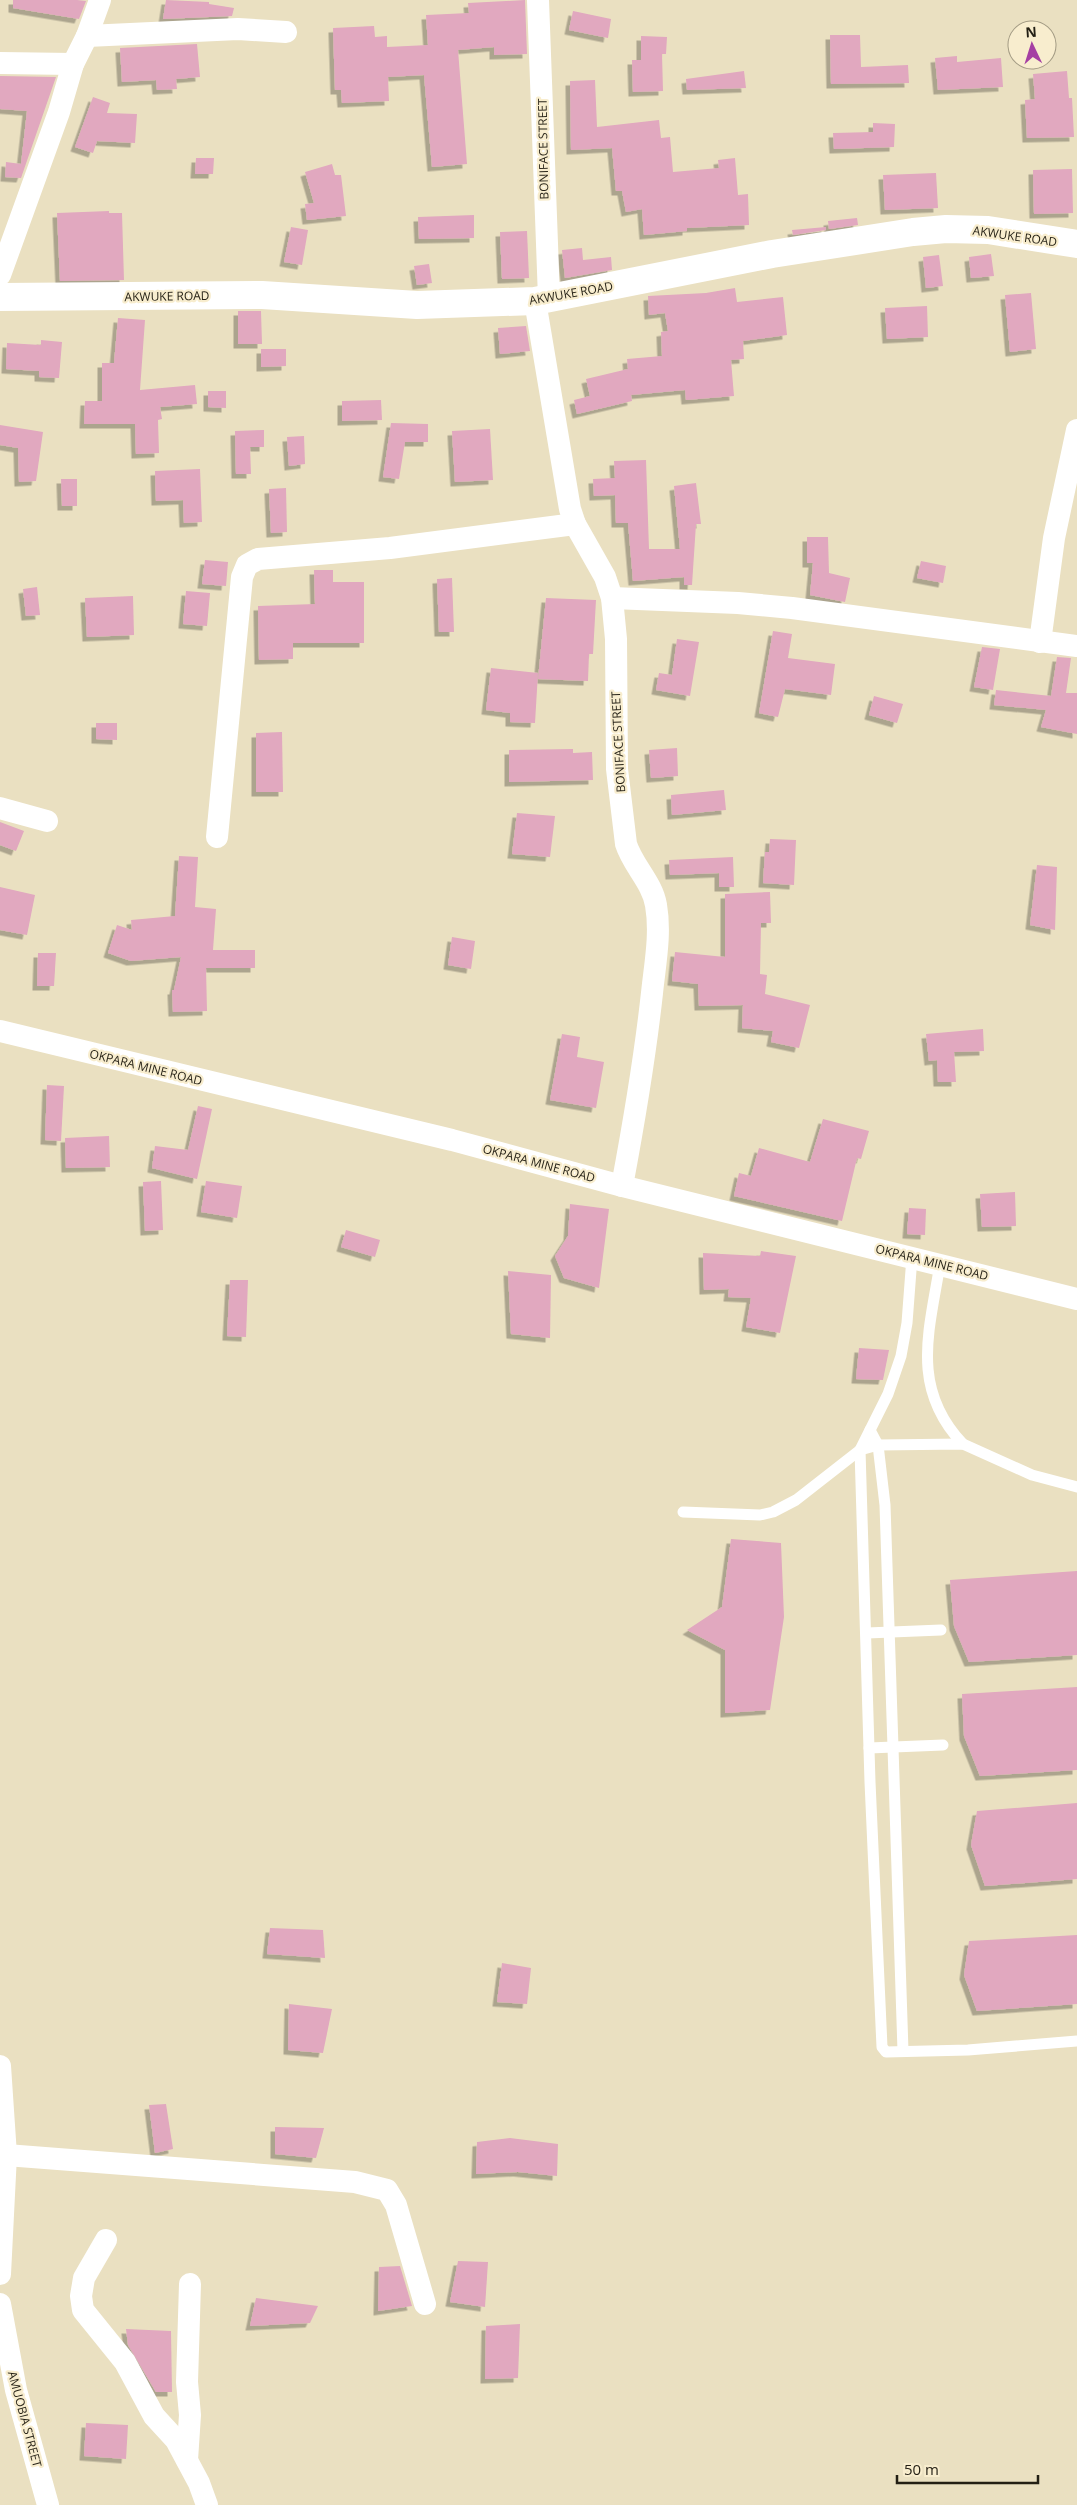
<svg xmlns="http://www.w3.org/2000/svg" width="1077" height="2505" font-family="'Open Sans',sans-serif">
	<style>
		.building { fill: #e1a8bf; filter: url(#shadow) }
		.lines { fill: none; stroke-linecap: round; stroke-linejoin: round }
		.lane { stroke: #fff; stroke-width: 11 }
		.street { stroke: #fff; stroke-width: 22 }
		.secondary { stroke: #fff; stroke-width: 28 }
		.labels { text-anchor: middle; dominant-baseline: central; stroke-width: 4.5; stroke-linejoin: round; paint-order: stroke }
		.street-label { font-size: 12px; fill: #231f14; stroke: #f8edce }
	</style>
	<defs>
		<filter id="shadow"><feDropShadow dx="-4.5" dy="4.5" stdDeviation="0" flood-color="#0004"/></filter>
	</defs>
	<rect width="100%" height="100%" fill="#eae0c1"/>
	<g class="building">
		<polygon points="13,0 77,0 86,1 79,19 13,8"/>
		<polygon points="166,0 209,2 209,4 234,8 232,16 163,19"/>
		<polygon points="525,0 527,54 494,55 494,47 458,50 467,164 432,167 424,75 388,77 389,101 342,103 341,90 335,90 333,28 374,26 375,37 387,36 387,47 428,45 426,15 469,13 468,3"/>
		<polygon points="573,11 611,19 608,38 569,30"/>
		<polygon points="830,35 860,35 861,67 908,65 909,83 831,84"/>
		<polygon points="641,36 667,37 666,54 662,54 663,91 633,92 632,60 641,60"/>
		<polygon points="197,44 200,77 176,79 177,89 157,90 156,80 122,82 120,48"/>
		<polygon points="957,56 957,62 1001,58 1003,87 938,90 935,58"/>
		<polygon points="744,71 746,88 687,90 686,79"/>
		<polygon points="1067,71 1069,98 1072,98 1074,137 1027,138 1025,100 1035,99 1033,74"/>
		<polygon points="0,76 56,77 21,178 5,177 6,162 21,164 27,111 0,109"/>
		<polygon points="595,80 597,127 659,120 661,138 670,137 673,172 719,168 718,160 735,158 738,195 748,194 749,225 687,228 687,231 644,235 642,209 626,212 622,191 616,191 612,148 571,150 570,81"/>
		<polygon points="93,97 110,103 107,113 137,114 135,143 97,141 93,153 75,147"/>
		<polygon points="873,123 895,124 894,147 834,149 833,133 873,132"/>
		<polygon points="196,158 214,158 213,174 195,174"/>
		<polygon points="332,164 335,175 341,175 346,216 307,220 305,204 314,203 305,172"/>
		<polygon points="1072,169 1073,213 1034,214 1033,170"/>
		<polygon points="936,173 938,208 885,210 883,175"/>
		<polygon points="109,211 109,213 122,213 124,280 60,281 57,213"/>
		<polygon points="474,215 474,238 419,239 418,217"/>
		<polygon points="857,218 858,225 829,229 828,221"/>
		<polygon points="291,227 308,230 302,265 284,262"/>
		<polygon points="826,227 826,230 793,235 792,230"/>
		<polygon points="527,231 529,278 502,279 500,232"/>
		<polygon points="582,248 583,260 611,257 612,270 565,278 562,250"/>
		<polygon points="991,254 994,276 971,278 969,257"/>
		<polygon points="939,255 943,286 926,288 923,257"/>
		<polygon points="429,264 432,283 417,285 414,266"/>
		<polygon points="735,288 737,302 783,297 787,335 743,341 744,359 731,360 734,396 686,400 685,390 631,395 632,401 577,414 574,400 590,396 586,379 628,369 627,359 662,356 661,332 668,331 665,313 649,315 648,296 706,293"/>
		<polygon points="1031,293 1036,349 1010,352 1005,295"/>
		<polygon points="927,306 928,337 887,339 885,308"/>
		<polygon points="238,311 261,311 262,344 238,344"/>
		<polygon points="118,318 145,320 140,390 195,385 197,404 160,407 162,419 158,420 159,453 136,454 135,424 84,424 85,401 102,401 102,363 114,363"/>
		<polygon points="526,326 530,351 500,354 498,328"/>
		<polygon points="41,340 62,342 59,378 39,377 39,371 6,369 7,343 41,345"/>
		<polygon points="261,349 286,349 286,366 261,367"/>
		<polygon points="208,391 226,391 226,408 208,407"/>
		<polygon points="381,400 382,420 342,421 342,401"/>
		<polygon points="391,423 428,424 428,442 405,442 399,479 383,477"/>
		<polygon points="0,425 43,432 36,481 19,482 18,448 0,445"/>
		<polygon points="490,429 493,480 455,482 452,431"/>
		<polygon points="264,430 264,447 250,447 251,474 236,474 235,431"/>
		<polygon points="304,436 305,464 289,466 287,437"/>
		<polygon points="646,460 649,549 680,549 674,486 696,483 701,524 696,524 692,585 684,585 684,577 633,581 628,523 616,523 615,495 594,496 593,479 615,478 614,461"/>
		<polygon points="200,469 202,522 184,523 183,500 156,501 155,471"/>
		<polygon points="61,479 77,479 77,506 62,506"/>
		<polygon points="286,488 287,532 271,533 269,489"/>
		<polygon points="807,537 828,537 829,573 850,578 845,602 810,595 813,563 807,563"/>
		<polygon points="205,560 228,562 226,586 202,584"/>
		<polygon points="921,561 946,566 943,583 917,578"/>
		<polygon points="314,570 333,570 333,582 364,582 364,643 293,643 293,659 259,660 258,606 315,604"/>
		<polygon points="452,578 454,632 439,632 437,579"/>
		<polygon points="37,587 40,615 26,616 23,589"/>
		<polygon points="186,591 210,593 207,626 183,624"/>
		<polygon points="133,596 134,635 87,637 85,598"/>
		<polygon points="546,598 596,600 593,654 589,654 588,681 538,679"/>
		<polygon points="773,631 792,634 788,658 835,664 831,695 785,689 778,717 759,713"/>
		<polygon points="677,639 699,642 690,696 656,690 659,673 672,675"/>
		<polygon points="982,647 1000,649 993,690 974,687"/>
		<polygon points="1057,657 1071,658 1066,693 1077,693 1077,734 1041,727 1046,710 994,705 996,690 1051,696"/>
		<polygon points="491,668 538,673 535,723 510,722 510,713 486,710"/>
		<polygon points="874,696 903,704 897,723 869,715"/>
		<polygon points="96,723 117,723 117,740 96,739"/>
		<polygon points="282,732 283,792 256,792 256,733"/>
		<polygon points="677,748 678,776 651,778 649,750"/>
		<polygon points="573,749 573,753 592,752 593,780 509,782 509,750"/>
		<polygon points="724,790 726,810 672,815 671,795"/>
		<polygon points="517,813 555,816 550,857 512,854"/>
		<polygon points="0,822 24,831 16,851 0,845"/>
		<polygon points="770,839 796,840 794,885 763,883 765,852 769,852"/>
		<polygon points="179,856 198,857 195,907 216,909 213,950 255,950 255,968 206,968 207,1011 173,1012 172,990 174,990 181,957 131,961 108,953 117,925 132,930 131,920 175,916"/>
		<polygon points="733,857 734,887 719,887 719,873 670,875 669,860"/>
		<polygon points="1037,865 1057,867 1055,930 1030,925"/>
		<polygon points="0,887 35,895 27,935 0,930"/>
		<polygon points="770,892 771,923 761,923 760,974 767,975 765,994 810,1005 799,1048 771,1042 773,1031 742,1028 743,1005 699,1006 698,984 672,981 675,952 725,957 725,894"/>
		<polygon points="452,937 475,941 471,969 448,965"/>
		<polygon points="38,953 56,953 54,986 37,986"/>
		<polygon points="983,1029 984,1051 954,1052 956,1082 938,1082 937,1060 929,1061 926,1034"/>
		<polygon points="562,1034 580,1037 577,1057 604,1062 596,1108 550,1100"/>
		<polygon points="47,1085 64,1086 61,1141 45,1140"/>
		<polygon points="198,1106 212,1109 197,1179 152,1168 155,1146 188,1150"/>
		<polygon points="823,1119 869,1131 861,1159 857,1158 842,1221 734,1196 739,1173 751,1176 759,1148 810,1162"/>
		<polygon points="109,1136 110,1167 66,1168 65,1138"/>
		<polygon points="161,1181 163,1230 145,1231 143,1182"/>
		<polygon points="206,1181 242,1186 237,1218 201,1212"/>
		<polygon points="1015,1192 1016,1226 982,1227 980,1194"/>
		<polygon points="570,1204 609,1209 599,1288 564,1278 555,1256 568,1236"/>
		<polygon points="909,1208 926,1209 925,1235 907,1234"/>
		<polygon points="346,1230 380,1240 375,1257 341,1247"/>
		<polygon points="761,1251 796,1256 780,1333 746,1327 751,1298 728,1297 729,1289 704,1290 703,1253 760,1256"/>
		<polygon points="508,1271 551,1275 550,1338 511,1334"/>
		<polygon points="230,1280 248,1280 246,1337 227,1336"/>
		<polygon points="859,1348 889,1350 883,1380 856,1379"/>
		<polygon points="731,1539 781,1543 784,1617 770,1710 725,1713 725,1650 687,1630 722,1607"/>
		<polygon points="1077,1571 1077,1655 969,1662 954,1626 950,1580"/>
		<polygon points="1077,1687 1077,1770 980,1776 964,1736 962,1694"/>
		<polygon points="1077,1803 1077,1879 985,1886 971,1845 977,1811"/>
		<polygon points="270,1928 323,1930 325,1958 267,1954"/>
		<polygon points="1077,1935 1077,2004 977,2011 964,1975 969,1941"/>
		<polygon points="502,1963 531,1968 527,2004 497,2002"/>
		<polygon points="289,2004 332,2009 323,2053 288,2050"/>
		<polygon points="166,2104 173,2149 155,2153 149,2105"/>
		<polygon points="275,2127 324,2128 316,2158 275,2154"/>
		<polygon points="510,2138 558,2144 557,2176 518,2172 476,2174 477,2142"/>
		<polygon points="458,2261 488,2262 485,2307 450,2302"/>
		<polygon points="400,2266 412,2306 378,2311 379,2267"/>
		<polygon points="256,2298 318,2306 310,2323 250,2326"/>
		<polygon points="520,2324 518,2378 485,2379 486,2326"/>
		<polygon points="126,2329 171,2331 172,2392 156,2392 128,2345"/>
		<polygon points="86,2423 128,2425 126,2459 84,2456"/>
	</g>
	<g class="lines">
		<g class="lane">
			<polyline points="912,1257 907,1323 901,1356 888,1394 860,1450 870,1782 882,2047 886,2052 968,2050 1077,2041"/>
			<path d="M940,1264c-11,68 -30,124 23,180"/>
			<polyline points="870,1430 878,1445 885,1505 903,2051"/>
			<polyline points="683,1512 760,1515 773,1512 796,1500 860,1450 878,1445 963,1444 1032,1475 1077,1487"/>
			<polyline points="867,1633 941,1630"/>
			<polyline points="869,1748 943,1745"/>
		</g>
		<g class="street">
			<polyline points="538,0 549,298"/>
			<polyline points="87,36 238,29 286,32"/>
			<polyline points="0,63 73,64"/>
			<polyline points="0,275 59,112 73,64 87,36 100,0"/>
			<path d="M535,301l35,208 5,15 30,53 7,21 4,41 1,130 9,75c7,22 26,38 30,61 5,29 -1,59 -4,88 -7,64 -18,129 -30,193"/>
			<polyline points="612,598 738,603 792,608 1077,646"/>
			<polyline points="1040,642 1054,538 1077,430"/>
			<polyline points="0,808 47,821"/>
			<polyline points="217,837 242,577 247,565 258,559 390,548 575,524"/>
			<polyline points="0,1031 452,1140 622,1186 1077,1299"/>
			<polyline points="0,2066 6,2155 0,2274"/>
			<polyline points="6,2155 355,2182 387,2190 396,2205 425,2304"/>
			<polyline points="106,2240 84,2278 81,2296 83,2310 125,2362 154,2416 176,2440 199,2483 207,2505"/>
			<polyline points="0,2304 16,2390 48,2505"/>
			<polyline points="187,2460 190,2415 187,2382 190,2284"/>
		</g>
		<polyline class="secondary" points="0,297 262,295 417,305 535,301 772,254 913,232 946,229 988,230 1077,244"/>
	</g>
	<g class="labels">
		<g class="street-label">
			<text transform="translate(543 149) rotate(-91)">BONIFACE STREET</text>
			<text transform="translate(1015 236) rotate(8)">AKWUKE ROAD</text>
			<text transform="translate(571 293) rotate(-10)">AKWUKE ROAD</text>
			<text transform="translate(167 296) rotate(-1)">AKWUKE ROAD</text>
			<text transform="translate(618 742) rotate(-93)">BONIFACE STREET</text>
			<text transform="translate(146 1067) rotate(14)">OKPARA MINE ROAD</text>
			<text transform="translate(539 1163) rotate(15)">OKPARA MINE ROAD</text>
			<text transform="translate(932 1262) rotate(14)">OKPARA MINE ROAD</text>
			<text transform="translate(25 2419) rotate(75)">AMUOBIA STREET</text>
		</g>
	</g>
	<g transform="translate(1032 45) rotate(356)"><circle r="24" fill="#f8edce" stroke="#a39b84"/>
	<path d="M0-4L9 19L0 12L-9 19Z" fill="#a53fa3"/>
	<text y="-8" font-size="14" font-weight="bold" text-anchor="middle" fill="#231f14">N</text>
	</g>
	<path d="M897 2475v8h141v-8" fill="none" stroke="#231f14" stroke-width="2.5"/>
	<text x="904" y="2475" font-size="15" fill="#231f14" stroke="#f8edce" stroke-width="4" paint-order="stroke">50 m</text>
</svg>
